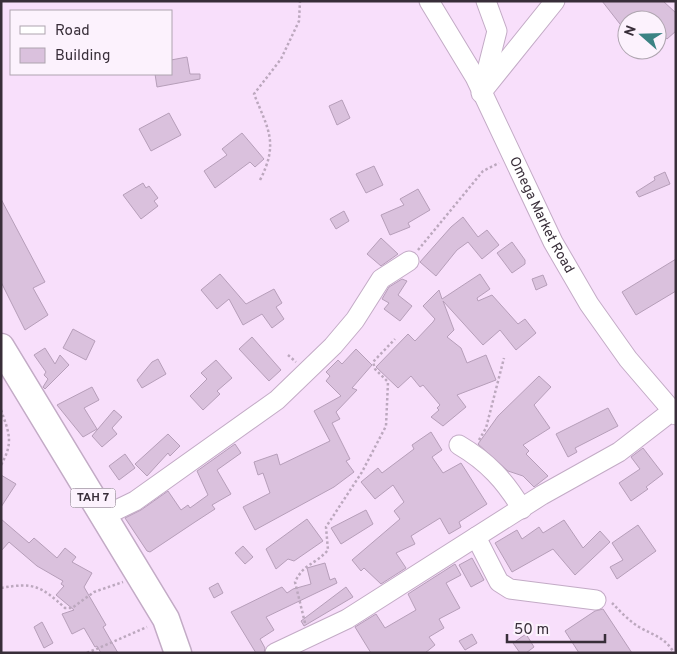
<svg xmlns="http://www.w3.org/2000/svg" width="677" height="654" font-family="Overpass,sans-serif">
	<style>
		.building { fill: #dac1dd; stroke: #b69eb9 }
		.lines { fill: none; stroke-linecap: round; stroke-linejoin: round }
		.minor-casing { stroke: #c3abc6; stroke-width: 21 }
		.highway-casing { stroke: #c3abc6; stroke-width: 29 }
		.path { stroke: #bca8be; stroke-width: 2.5; stroke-dasharray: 2.5 2.5; stroke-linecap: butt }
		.minor { stroke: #fff; stroke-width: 19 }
		.highway { stroke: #fff; stroke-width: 26 }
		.labels { text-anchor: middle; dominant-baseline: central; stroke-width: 5; stroke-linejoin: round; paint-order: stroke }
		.shield { fill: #fcf2fd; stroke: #736974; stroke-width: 1 }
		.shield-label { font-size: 12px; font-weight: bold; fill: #382e39 }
		.street-label { font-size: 14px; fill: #382e39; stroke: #fcf2fd }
	</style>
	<rect width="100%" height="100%" fill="#f8dffb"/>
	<g class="building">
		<polygon points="602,1 663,1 676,13 676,31 667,39 657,30 657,20 627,20 627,33"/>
		<polygon points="187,57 190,74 200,74 200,79 157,87 155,74 171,74 171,60"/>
		<polygon points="342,100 350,118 337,125 329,106"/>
		<polygon points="169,113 181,135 151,151 139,129"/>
		<polygon points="242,133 264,159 255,167 250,162 215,188 204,171 227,155 222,149"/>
		<polygon points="374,166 383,185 366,193 356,174"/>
		<polygon points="665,172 670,184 639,197 636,192 655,180 654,177"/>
		<polygon points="143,183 146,188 149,186 158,198 154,201 158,206 141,219 123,195"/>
		<polygon points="418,189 430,210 408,223 410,227 390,235 381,215 404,205 400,199"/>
		<polygon points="1,199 45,282 33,288 48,315 25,330 1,282"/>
		<polygon points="344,211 349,221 336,229 330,219"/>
		<polygon points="463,217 478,237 487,230 499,245 482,259 468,242 457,250 436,276 420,262 451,227"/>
		<polygon points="381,238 398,254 381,266 367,254"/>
		<polygon points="512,242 525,260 525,264 512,273 497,253"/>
		<polygon points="676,259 676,291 636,315 622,292"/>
		<polygon points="220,274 246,304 274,289 282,303 276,307 284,319 272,328 262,314 243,325 229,299 217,309 201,290"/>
		<polygon points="480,274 490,289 477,298 478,301 492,295 518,324 525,319 536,333 516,350 500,330 483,345 443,301 454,330 447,337 461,348 467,363 486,355 496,380 457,395 466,407 443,426 431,417 439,410 437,408 440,405 423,385 420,387 411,376 398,388 376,367 408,334 415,341 433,322 435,319 423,306 439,290 442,299"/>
		<polygon points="543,275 547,285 536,290 532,279"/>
		<polygon points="402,279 407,281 398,295 412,306 400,321 384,309 389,303 382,299 389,287"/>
		<polygon points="73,329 95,341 86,360 63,348"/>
		<polygon points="252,337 281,370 269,381 239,349"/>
		<polygon points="45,348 55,364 60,355 69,365 45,389 43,387 48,379 44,375 46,372 34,355"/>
		<polygon points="356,349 372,365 352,388 357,390 336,412 340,419 332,423 350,459 346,461 354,472 334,487 255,530 243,507 270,493 263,473 258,475 254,462 277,454 280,465 330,441 314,411 341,396 326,381 330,376 326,372 338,360 342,364"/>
		<polygon points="158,359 166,374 142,388 137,380 152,362"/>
		<polygon points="216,360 232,378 217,391 220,394 203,410 190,396 207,379 201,373"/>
		<polygon points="539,376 551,387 534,405 550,428 523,445 529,451 526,454 548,476 534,487 523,476 508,471 478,444 498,416"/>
		<polygon points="92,387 99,400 84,408 97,429 83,437 57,405"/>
		<polygon points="608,408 618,426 575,448 577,452 568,457 556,434"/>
		<polygon points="114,410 122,417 112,428 117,434 102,447 92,436"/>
		<polygon points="431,432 442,450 432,457 443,473 461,463 487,504 459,522 461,527 449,534 440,518 411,536 415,544 396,553 406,568 381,584 364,568 361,571 352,560 400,519 394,511 404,502 393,485 375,499 361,482 378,468 382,473 414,449 412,445"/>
		<polygon points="168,434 180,446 170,456 168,453 147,476 135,464"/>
		<polygon points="235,444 241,453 217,470 231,494 212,505 215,509 195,522 150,552 147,551 125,518 141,510 168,491 181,510 188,505 190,508 208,495 197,471"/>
		<polygon points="643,448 663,474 646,487 648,489 631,501 619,483 640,469 631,457"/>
		<polygon points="125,454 135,468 119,480 109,466"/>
		<polygon points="1,475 16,484 1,507"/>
		<polygon points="366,510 373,524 341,544 331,528"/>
		<polygon points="1,519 29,543 34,538 57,558 65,548 76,557 72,562 92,573 84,587 106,625 103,627 118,653 101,653 97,646 95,647 84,628 72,634 62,614 74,610 56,595 64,586 61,584 63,581 37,566 9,542 1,551"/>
		<polygon points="307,519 323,541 294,561 288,559 276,569 266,549"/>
		<polygon points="564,520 583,548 600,531 610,542 575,575 553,549 512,572 495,543 517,530 522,539 539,527 543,533"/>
		<polygon points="638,525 656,551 617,579 610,567 623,560 612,543"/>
		<polygon points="243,546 253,557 245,564 235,553"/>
		<polygon points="472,558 484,580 471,587 459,565"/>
		<polygon points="325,563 330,580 335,578 337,583 266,617 274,630 260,639 265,648 264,653 256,653 231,612 282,587 287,593 293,589 311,584 307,568"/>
		<polygon points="455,564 461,575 446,583 460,608 439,619 444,628 429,637 435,645 425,653 371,653 355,627 376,614 385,628 416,610 408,594"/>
		<polygon points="218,583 223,593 214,598 209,588"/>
		<polygon points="346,587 353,597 304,626 301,621"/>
		<polygon points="603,609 632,653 579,653 565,631 595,611"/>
		<polygon points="42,622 53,643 44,648 34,627"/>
		<polygon points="472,634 477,643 465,650 459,641"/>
		<polygon points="526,634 534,647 526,653 520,653 513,643"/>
	</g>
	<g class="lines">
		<defs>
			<g id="minor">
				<path id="s1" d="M429,1l46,76 78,165 36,62 39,55 48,56"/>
				<polyline points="484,82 497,31 486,1"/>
				<polyline points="481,93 555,1"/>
				<path d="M459,445c29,17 46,36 63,64"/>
				<polyline points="104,516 135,501 277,400 333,346 355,320 381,279 409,261"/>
				<polyline points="476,537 499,582 510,589 596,600"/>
				<polyline points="275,653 347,619 542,495 619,452 672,411"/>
			</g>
			<polyline id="highway" points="1,347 166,619 178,653"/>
		</defs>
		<use href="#minor" class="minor-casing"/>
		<use href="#highway" class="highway-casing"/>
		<g class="path">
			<path d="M260,180c19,-37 8,-51 -6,-86l27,-35 18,-38 1,-20"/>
			<polyline points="418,250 483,171 499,163"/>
			<polyline points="288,355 296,362"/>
			<path d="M1,410c8,23 13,32 0,55"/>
			<polyline points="479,440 486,428 504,358"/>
			<path d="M1,588c33,-6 40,-2 64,20h7l22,-16 29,-10"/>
			<path d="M612,603c8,8 17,18 27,24 14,8 27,11 35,26"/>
			<path d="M305,623l-10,-41c9,-19 20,-17 33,-32l-2,-23 36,-55 24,-46 2,-44 -13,-13 -2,-7 22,-23"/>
			<polyline points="87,653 147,627"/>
		</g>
		<use href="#minor" class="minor"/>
		<use href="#highway" class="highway"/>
	</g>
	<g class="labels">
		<rect class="shield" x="70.5" y="488.5" width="45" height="19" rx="4"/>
		<g class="shield-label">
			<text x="93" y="498">TAH 7</text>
		</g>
		<g class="street-label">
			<text stroke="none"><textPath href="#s1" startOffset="242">Omega Market Road</textPath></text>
		</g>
	</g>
	<rect width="677" height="654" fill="none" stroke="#382e39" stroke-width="5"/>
	<rect x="10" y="10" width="162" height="65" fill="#fcf2fd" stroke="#aea4af"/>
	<rect x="20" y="26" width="25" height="8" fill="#ffffff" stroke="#aea4af"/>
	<text x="55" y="35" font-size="15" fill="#382e39">Road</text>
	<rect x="20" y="48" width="25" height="15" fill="#dac1dd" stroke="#aea4af"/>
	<text x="55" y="60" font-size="15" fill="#382e39">Building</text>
	<g transform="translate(642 35) rotate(290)"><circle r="24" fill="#fcf2fd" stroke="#aea4af"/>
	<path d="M0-4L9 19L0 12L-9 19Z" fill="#3b8384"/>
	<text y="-8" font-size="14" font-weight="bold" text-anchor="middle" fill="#382e39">N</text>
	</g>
	<path d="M507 634v8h98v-8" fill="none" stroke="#382e39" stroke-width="2.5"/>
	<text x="514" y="634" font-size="15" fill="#382e39" stroke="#fcf2fd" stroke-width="4" paint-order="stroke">50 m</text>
</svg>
